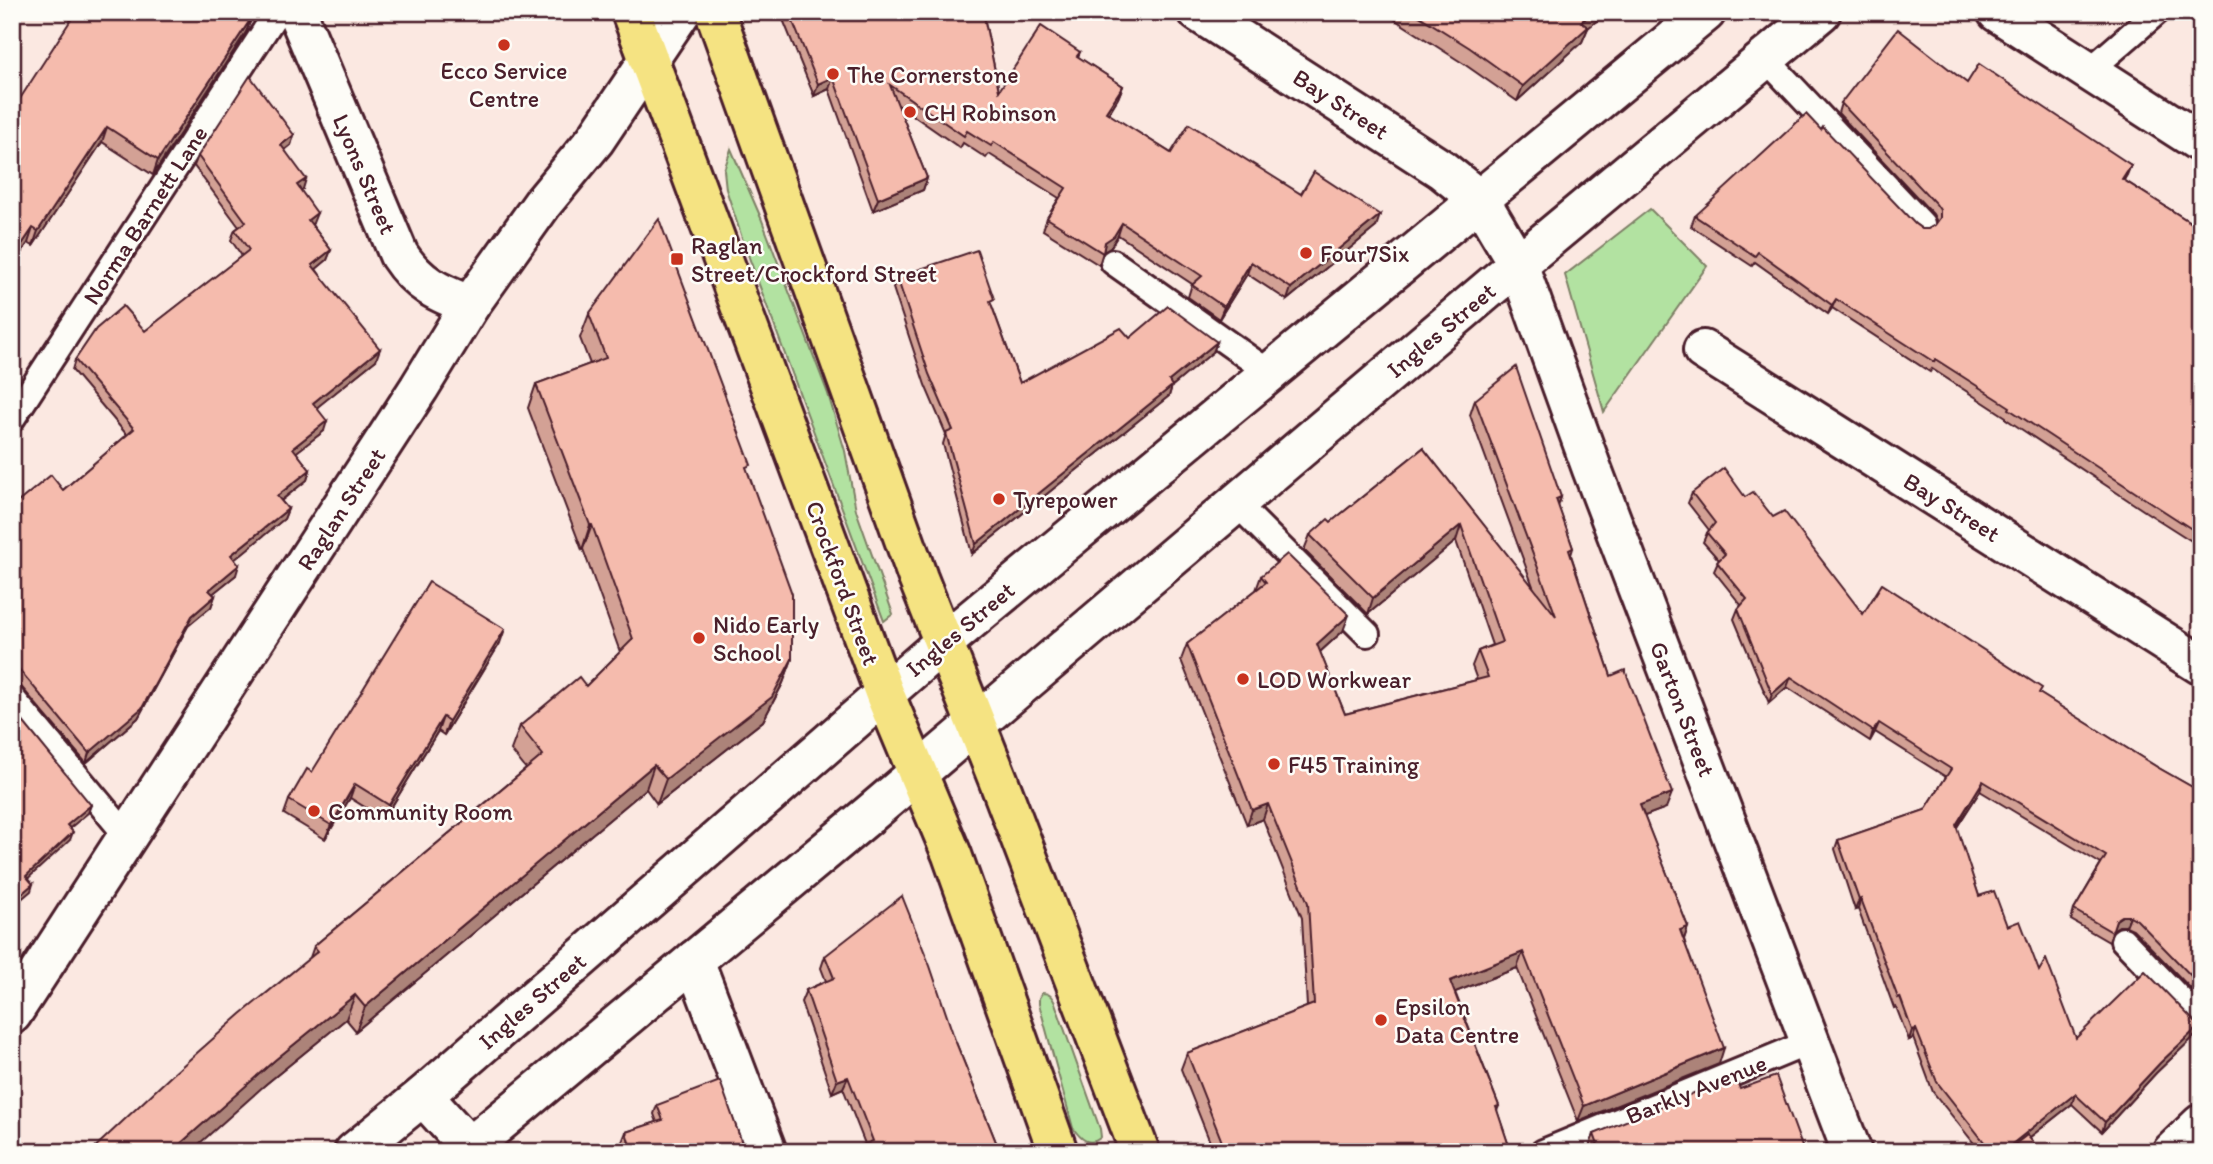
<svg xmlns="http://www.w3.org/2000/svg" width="2213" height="1164" font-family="Itim,sans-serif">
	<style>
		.green { fill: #b2e2a1; stroke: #7e8066; stroke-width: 2 }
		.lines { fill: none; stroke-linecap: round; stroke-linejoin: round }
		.lane-casing { stroke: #4a1f2b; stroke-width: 30 }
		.street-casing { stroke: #4a1f2b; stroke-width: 44 }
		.secondary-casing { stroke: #4a1f2b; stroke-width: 44 }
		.primary-casing { stroke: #4a1f2b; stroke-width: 44 }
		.lane { stroke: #fdfcf7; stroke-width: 24 }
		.street { stroke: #fdfcf7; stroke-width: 38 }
		.secondary { stroke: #fdfcf7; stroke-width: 38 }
		.primary { stroke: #f5e382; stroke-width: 38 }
		.wall { fill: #d3a195; stroke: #4a1f2b; stroke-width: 2 }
		.shaded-wall { fill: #ac8379; stroke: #4a1f2b; stroke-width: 2 }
		.building { fill: #f5bbad; stroke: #4a1f2b; stroke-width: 2 }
		.poi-dot { fill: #c8321e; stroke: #fdfcf7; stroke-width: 2.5 }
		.labels { text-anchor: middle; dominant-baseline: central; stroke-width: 5; stroke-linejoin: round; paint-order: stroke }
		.poi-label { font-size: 24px; fill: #4a1f2b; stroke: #fdfcf7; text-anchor: start }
		.street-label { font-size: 24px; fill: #4a1f2b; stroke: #fdfcf7 }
	</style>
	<rect width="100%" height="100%" fill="#fbe8e1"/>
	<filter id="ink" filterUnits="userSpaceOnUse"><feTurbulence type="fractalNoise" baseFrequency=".0143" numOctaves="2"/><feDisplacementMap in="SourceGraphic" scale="14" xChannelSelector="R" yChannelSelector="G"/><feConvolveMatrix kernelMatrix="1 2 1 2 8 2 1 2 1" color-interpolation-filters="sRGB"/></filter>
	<g filter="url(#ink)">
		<g class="green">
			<polygon points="731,149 761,218 828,394 845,451 856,510 893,614 884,621 744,244 726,189 724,170"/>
			<polygon points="1650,209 1707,266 1604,412 1565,275"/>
			<path d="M1042,993c8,0 10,4 13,10l45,126 1,8c-12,11 -21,1 -28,-9l-34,-124v-6z"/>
		</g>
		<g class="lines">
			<defs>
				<g id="lane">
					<polyline points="1765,58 1922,224"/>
					<polyline points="2089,71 2157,12"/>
					<polyline points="1113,262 1270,373"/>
					<polyline points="12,419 277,12"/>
					<polyline points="1237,504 1367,634"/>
					<polyline points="12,698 127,836"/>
					<polyline points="2123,940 2201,1021"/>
					<polyline points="1543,1152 1810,1042"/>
				</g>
				<g id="street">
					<path d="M297,12l102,243c19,29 39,38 71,50"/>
					<polyline points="1198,12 1441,169 1480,200"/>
					<polyline points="1997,12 2201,143"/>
					<polyline points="1518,264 1592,469 1852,1152"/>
					<polyline points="1703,350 2201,665"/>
					<polyline points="694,960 767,1152"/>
					<polyline points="12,1014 419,388 470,305 542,204 595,140 681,12"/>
					<polyline points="2172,1152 2201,1124"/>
				</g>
				<g id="secondary">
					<polyline points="1480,200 1518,264"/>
					<polyline points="423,1096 469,1147"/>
					<polyline points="354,1152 423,1096 943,643 1706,12"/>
					<polyline points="464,1152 871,813 1518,264 1821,12"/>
				</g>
				<g id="primary">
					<polyline points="631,12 885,695 952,855 1058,1152"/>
					<polyline points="715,12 918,578 999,782 1140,1152"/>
				</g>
			</defs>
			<use href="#lane" class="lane-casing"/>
			<use href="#street" class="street-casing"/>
			<use href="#secondary" class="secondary-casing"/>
			<use href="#primary" class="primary-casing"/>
			<use href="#lane" class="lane"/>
			<use href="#street" class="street"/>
			<use href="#secondary" class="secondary"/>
			<use href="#primary" class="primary"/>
		</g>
		<g class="wall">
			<polygon points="780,12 983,12 999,91 1080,52 1078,57 1123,86 1118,98 1108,114 1171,153 1301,194 1376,227 1287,300 1247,274 1219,319 1188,297 1192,284 1118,235 1110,248 1103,252 1099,265 1043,230 1047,218 1059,198 989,154 986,158 963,143 960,148 898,105 927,178 923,190 873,211 829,89 814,96"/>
			<polygon points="1383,12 1607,12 1588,28 1582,42 1517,101 1464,64"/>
			<polygon points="252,17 246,32 153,175 102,142 33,246 28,243 12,266 12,111"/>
			<polygon points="2201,37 2201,55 2194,50 2198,41"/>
			<polygon points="1967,83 2131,165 2124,180 2201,229 2201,547 2146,512 2006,419 2006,417 1932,369 1930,372 1832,308 1828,314 1755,262 1752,266 1691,226 1695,216 1915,224 1922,229 1928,229 1935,225 1936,220 1933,214 1838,113 1841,103"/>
			<polygon points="294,135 291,145 285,150 303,189 301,190 313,223 312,225 331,250 327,260 316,269 376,360 317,407 324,431 296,452 310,470 307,480 281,501 288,509 284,519 235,559 236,575 212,594 215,596 211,607 188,626 138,718 86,763 12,676 12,507 63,490 127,435 72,370 75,360 145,331 242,256 231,240 235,230 239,227 194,166 198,156"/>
			<polygon points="897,277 992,306 1020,383 1130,338 1217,342 1213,352 1172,386 1169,396 972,554 943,444 946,434 925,385 893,288"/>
			<polygon points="589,314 748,473 792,659 783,683 763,721 657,804 646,789 356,1031 346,1019 266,1084 314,946 526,769 511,750 520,726 586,686 620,652 583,549 582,550 528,408 536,384 590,364 580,338"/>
			<polygon points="1475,400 1561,497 1558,506 1573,548 1571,555 1611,676 1666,808 1644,816 1688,927 1684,939 1719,1064 1578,1121 1517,968 1455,992 1499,1106 1497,1111 1511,1152 1214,1152 1181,1069 1187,1053 1307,1007 1302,918 1263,819 1247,825 1181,660 1187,644 1256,590 1261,576 1343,631 1320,652 1345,714 1477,680 1472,666 1478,651 1492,645 1456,541 1368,614 1304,550 1310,535 1331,522 1423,448 1534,589 1470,415"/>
			<polygon points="1692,493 1745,497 1773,517 1863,614 2040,694 2157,767 2201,792 2201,999 2133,929 2126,926 2119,926 2113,929 2109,942 2071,920 2074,910 2101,864 1980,791 1956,828 1979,896 2007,926 2039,971 2076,1038 2199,1026 2196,1035 2156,1073 2102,1132 2072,1104 2029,1138 2041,1152 1981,1152 1933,1092 1913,1038 1909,1040 1896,1007 1894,1008 1858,909 1855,910 1835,849 1838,840 1925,810 1946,777 1875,732 1870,741 1787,687 1769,703 1734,619 1738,609 1741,605 1714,571 1719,560 1703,542 1707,533 1709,530 1688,503"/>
			<polygon points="500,643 444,735 438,731 384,819 350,798 325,839 284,814 289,800 312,772"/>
			<polygon points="825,956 955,1040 1000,1152 858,1152 860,1146 865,1144 843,1088 832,1093 801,1002 806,990 826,981 821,968"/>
			<polygon points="1740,1089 1589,1148 1594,1134"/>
			<polygon points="657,1105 745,1152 625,1151 622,1142 626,1132 657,1122 654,1114"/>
		</g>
		<g class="shaded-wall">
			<polygon points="1593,12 1607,12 1588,28 1582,42 1517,101 1523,86 1581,22"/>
			<polygon points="252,17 246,32 153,175 158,160"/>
			<polygon points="833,77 829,89 814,96 818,84"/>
			<polygon points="1123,86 1118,98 1102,124 1106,112"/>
			<polygon points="107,127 102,142 33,246 38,231"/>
			<polygon points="294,135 291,145 278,155 281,145"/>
			<polygon points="2131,165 2127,175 2118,189 2122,179"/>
			<polygon points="927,178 923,190 873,211 878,199"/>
			<polygon points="306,179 303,189 293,195 297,185"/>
			<polygon points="317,213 313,223 304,230 308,220"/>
			<polygon points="1380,215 1376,227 1287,300 1291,288"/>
			<polygon points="1122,223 1118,235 1110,248 1103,252 1105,242"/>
			<polygon points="33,228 28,243 12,266 12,259"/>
			<polygon points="331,250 327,260 309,275 312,265"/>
			<polygon points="1251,262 1247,274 1219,319 1224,307"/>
			<polygon points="1836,299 1832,308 1828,314 1832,305"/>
			<polygon points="1217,342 1213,352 1165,392 1169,381"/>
			<polygon points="380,349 376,360 310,413 313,403"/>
			<polygon points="1172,386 1169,396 972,554 976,544"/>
			<polygon points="327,421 324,431 289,458 293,448"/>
			<polygon points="310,470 307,480 274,506 277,496"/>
			<polygon points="1561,497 1556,513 1556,499"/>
			<polygon points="288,509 284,519 228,565 231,555"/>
			<polygon points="590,525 592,525 583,549 582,550"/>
			<polygon points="1461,525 1456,541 1368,614 1373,598"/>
			<polygon points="239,565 236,575 205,600 209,590"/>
			<polygon points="215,596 211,607 188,626 138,718 86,763 89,753 192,616"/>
			<polygon points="1349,615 1343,631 1311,660 1317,644"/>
			<polygon points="505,629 500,643 444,735 449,721"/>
			<polygon points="792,659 783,683 763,721 657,804 666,779"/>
			<polygon points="1791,677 1787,687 1769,703 1772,694"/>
			<polygon points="443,717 438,731 384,819 389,805"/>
			<polygon points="1879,723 1875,732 1870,741 1873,731"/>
			<polygon points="654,765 646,789 356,1031 365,1007"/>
			<polygon points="1983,781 1980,791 1952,835 1956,825"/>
			<polygon points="355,784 350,798 325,839 331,825"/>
			<polygon points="1672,793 1666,808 1634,820 1640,805"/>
			<polygon points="1268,804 1263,819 1247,825 1252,810"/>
			<polygon points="91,805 88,813 64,833 67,825"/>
			<polygon points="73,832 70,840 23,883 26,876"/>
			<polygon points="33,884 31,891 12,907 12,902"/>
			<polygon points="1861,899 1858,909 1855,910 1859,900"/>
			<polygon points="2122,916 2130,916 2126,926 2119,926 2112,930 2116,920"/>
			<polygon points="1688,927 1683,942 1680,930"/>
			<polygon points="1523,952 1517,968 1445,996 1450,981"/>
			<polygon points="355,995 346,1019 266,1084 190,1152 171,1152 275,1060"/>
			<polygon points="2199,1026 2196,1035 2156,1073 2102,1132 2105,1122 2160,1063"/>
			<polygon points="1916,1029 1913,1038 1909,1040 1912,1030"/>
			<polygon points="1724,1048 1719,1064 1578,1121 1584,1106"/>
			<polygon points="848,1077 843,1088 832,1093 837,1081"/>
			<polygon points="2075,1094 2072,1104 2011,1152 2002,1152"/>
		</g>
		<g class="building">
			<polygon points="76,12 250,12 252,17 158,160 107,127 38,231 33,228 12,259 12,111"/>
			<polygon points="789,12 983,12 999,91 1041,26 1080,52 1077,56 1123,86 1106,112 1171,153 1189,124 1301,194 1314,172 1380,215 1291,288 1251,262 1224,307 1192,285 1202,276 1122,223 1114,236 1105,242 1103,253 1047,218 1066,188 994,142 991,146 967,131 964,136 890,85 927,178 878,199 833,77 818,84"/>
			<polygon points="1413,12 1593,12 1581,22 1588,27 1523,86 1470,48"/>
			<polygon points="1898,29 1967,83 1979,64 2131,165 2122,179 2201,229 2201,535 2150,502 2009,409 2010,407 1935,359 1934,362 1836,299 1832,305 1758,252 1755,256 1695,216 1806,114 1821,130 1823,127 1915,224 1922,229 1928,229 1935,225 1940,218 1940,210 1936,204 1841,103"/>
			<polygon points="250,76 294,135 281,145 306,179 297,185 317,213 308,220 331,250 312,265 380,349 313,403 327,421 293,448 310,470 277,496 288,509 231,555 239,565 209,590 215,596 192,616 142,708 89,753 12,661 12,507 51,475 63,490 134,429 75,360 96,329 123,306 145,331 249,250 235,230 246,222 198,156"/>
			<polygon points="659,219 751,465 746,467 792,594 792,659 772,697 666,779 654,765 365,1007 355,995 275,1060 171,1152 90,1152 172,1075 241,1014 318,951 314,946 543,755 520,726 579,677 586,686 633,639 592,525 590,525 536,384 606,358 589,314"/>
			<polygon points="977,250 994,299 990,301 1020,383 1121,328 1130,338 1168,306 1217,342 1169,381 1172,386 976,544 946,433 953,430 929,374 897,277"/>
			<polygon points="1516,367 1561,497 1556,499 1573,548 1569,550 1611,676 1625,670 1672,793 1640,805 1688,927 1680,930 1724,1048 1584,1106 1523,952 1450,981 1499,1106 1496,1107 1511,1152 1226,1152 1187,1053 1314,1004 1308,903 1268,804 1252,810 1187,644 1266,582 1261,576 1287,554 1349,615 1317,644 1345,714 1488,677 1478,651 1502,642 1461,525 1373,598 1310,535 1328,519 1331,522 1423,448 1556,616 1475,400"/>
			<polygon points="1724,468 1745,497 1753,492 1773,517 1784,511 1863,614 1882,584 2042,688 2039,693 2157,767 2201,792 2201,986 2137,920 2130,916 2122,916 2116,920 2112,932 2074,910 2106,856 1983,781 1956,825 1979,896 1994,891 2007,926 2020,921 2039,971 2046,959 2076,1038 2145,971 2199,1026 2160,1063 2105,1122 2075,1094 2002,1152 1992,1152 1937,1082 1916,1029 1912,1030 1900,997 1898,998 1861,899 1859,900 1838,840 1925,810 1951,769 1879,723 1873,731 1791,677 1772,694 1738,609 1747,599 1717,562 1725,554 1707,533 1715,523 1692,493"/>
			<polygon points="429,582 505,629 449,721 443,717 389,805 355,784 331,825 289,800 307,769 312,772"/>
			<polygon points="12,708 91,805 67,825 73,832 26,876 33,884 12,902"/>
			<polygon points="902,896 930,966 955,1040 1000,1152 862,1152 860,1146 873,1141 848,1077 837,1081 806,990 834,978 825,956"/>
			<polygon points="1735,1076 1740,1089 1776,1076 1804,1152 1580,1152 1598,1145 1594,1134"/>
			<polygon points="720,1081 745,1152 623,1152 631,1149 626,1132 663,1120 657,1105"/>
			<polygon points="2027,1135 2041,1152 2005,1152"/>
		</g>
	</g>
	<g class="poi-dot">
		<circle cx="504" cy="45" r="7"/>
		<circle cx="833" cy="74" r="7"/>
		<circle cx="910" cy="112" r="7"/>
		<circle cx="1306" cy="253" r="7"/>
		<rect x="670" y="252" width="14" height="14" rx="3.5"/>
		<circle cx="999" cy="499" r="7"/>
		<circle cx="699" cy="638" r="7"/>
		<circle cx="1243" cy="679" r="7"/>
		<circle cx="1274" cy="764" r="7"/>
		<circle cx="314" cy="811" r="7"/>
		<circle cx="1381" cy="1020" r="7"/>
	</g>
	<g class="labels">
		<g class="poi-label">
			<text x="504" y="70" text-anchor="middle">Ecco Service<tspan x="504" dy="28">Centre</tspan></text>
			<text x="847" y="74">The Cornerstone</text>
			<text x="924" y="112">CH Robinson</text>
			<text x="691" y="245">Raglan<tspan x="691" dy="28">Street/Crockford Street</tspan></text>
			<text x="1320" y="253">Four7Six</text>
			<text x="1013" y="499">Tyrepower</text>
			<text x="713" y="624">Nido Early<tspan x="713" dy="28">School</tspan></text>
			<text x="1257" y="679">LOD Workwear</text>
			<text x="1288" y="764">F45 Training</text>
			<text x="328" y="811">Community Room</text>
			<text x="1395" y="1006">Epsilon<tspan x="1395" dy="28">Data Centre</tspan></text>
		</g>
		<g class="street-label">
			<text transform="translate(1341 104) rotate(33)">Bay Street</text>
			<text transform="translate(365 174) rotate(67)">Lyons Street</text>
			<text transform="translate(145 215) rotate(-57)">Norma Barnett Lane</text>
			<text transform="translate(1441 330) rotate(-40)">Ingles Street</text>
			<text transform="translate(1952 507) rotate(32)">Bay Street</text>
			<text transform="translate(341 509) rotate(-57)">Raglan Street</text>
			<text transform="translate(843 583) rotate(70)">Crockford Street</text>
			<text transform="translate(960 629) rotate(-40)">Ingles Street</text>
			<text transform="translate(1683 709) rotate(69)">Garton Street</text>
			<text transform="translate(532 1001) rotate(-41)">Ingles Street</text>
			<text transform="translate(1696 1089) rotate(-22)">Barkly Avenue</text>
		</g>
	</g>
	<rect width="2213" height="1164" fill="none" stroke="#fdfcf7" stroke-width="42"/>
	<rect x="21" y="21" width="2171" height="1122" fill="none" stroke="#4a1f2b" stroke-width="2.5" filter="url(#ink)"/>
</svg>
